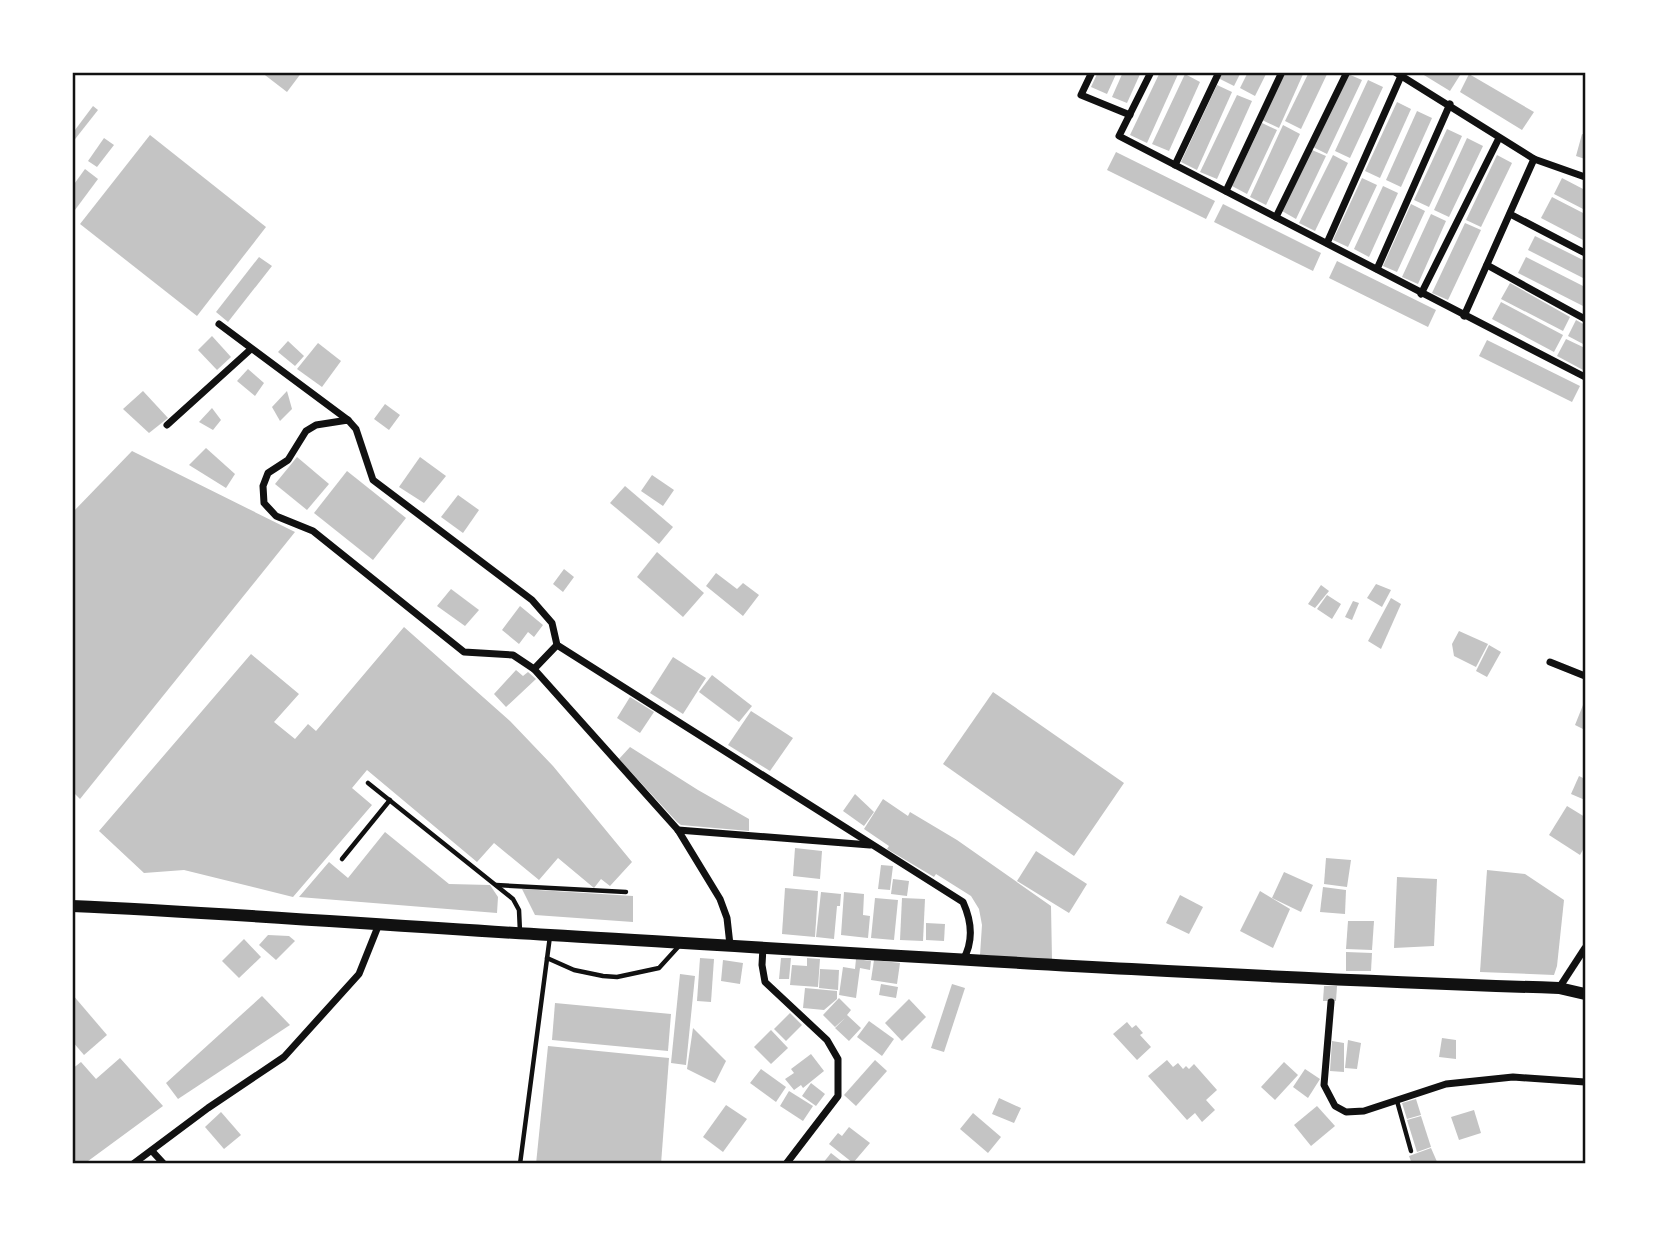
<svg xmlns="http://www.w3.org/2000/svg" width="1657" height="1236" font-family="Barlow,sans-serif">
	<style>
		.building { fill: #c4c4c4 }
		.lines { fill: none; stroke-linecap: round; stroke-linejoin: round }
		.service { stroke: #111; stroke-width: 4.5 }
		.minor { stroke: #111; stroke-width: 7 }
		.secondary { stroke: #111; stroke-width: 12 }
		.neatline { fill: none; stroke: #111; stroke-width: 2.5 }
	</style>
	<rect width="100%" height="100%" fill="#fff"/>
	<g class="building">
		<polygon points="261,72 302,72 287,92"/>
		<polygon points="1098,72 1117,72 1107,94 1091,87"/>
		<polygon points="1123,72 1141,72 1127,103 1112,97"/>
		<polygon points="1160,72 1179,72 1147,143 1130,135"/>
		<polygon points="1222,72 1241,72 1234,86 1218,78"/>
		<polygon points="1248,72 1267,72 1255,96 1240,88"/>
		<polygon points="1285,72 1304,72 1279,128 1262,120"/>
		<polygon points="1309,72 1328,72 1301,129 1285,121"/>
		<polygon points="1419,72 1462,72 1450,91"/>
		<polygon points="1185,74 1200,82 1169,151 1152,144"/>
		<polygon points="1348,74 1362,80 1327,154 1313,147"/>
		<polygon points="1469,74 1534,112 1522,130 1460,92"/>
		<polygon points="1368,80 1383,87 1350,158 1335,151"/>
		<polygon points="1217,85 1232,92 1197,170 1181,162"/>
		<polygon points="1237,95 1252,101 1217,179 1200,172"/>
		<polygon points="1397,102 1411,109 1380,178 1365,171"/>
		<polygon points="93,106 98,110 72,143 72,134"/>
		<polygon points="1417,111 1432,118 1401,187 1386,180"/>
		<polygon points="1262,123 1277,130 1247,194 1232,186"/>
		<polygon points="1283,125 1300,134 1266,205 1250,197"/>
		<polygon points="1447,129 1462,136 1429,207 1414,200"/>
		<polygon points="1582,134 1585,135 1585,159 1576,156"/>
		<polygon points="150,135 266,227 197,316 80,224"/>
		<polygon points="104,138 114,145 97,167 88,161"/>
		<polygon points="1467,138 1483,146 1449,217 1434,210"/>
		<polygon points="1312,150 1326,156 1296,219 1282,211"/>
		<polygon points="1116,152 1215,201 1206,219 1107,170"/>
		<polygon points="1333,155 1348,163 1315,231 1299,223"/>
		<polygon points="1497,155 1512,163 1481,227 1466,220"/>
		<polygon points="85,169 98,179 72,214 72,187"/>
		<polygon points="1362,178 1377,185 1348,247 1333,240"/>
		<polygon points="1562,178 1585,190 1585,210 1554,194"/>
		<polygon points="1383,186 1398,193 1369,257 1354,249"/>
		<polygon points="1552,197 1585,214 1585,241 1541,218"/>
		<polygon points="1223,204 1321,253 1313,271 1214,222"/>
		<polygon points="1411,204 1425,211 1397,272 1383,266"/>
		<polygon points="1431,214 1446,221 1418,284 1402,277"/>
		<polygon points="1465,223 1481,230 1448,300 1432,293"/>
		<polygon points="1535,236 1585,261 1585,279 1528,250"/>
		<polygon points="259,257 272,266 228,322 216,312"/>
		<polygon points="1526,257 1585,287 1585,307 1518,273"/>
		<polygon points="1337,261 1436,310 1428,327 1329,278"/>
		<polygon points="1510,283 1570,317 1563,331 1501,299"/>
		<polygon points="1501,302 1563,335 1554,352 1492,319"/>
		<polygon points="1576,320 1585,325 1585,345 1568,336"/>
		<polygon points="212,336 231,357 217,370 198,350"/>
		<polygon points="1566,339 1585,348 1585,371 1557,356"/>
		<polygon points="1487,340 1580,386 1572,402 1479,356"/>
		<polygon points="288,341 304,356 295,366 278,352"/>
		<polygon points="318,343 341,361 322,387 297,369"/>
		<polygon points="248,369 264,383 255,396 237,381"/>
		<polygon points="143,391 168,418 149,433 123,409"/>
		<polygon points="287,391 292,409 280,421 272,407"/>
		<polygon points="385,404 400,415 389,430 374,419"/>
		<polygon points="212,408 221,420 213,430 199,422"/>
		<polygon points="206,448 235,474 226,488 189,465"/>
		<polygon points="132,451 295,532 80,799 72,791 72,513"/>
		<polygon points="297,457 329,484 307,510 275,484"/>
		<polygon points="420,457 446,476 424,503 399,487"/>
		<polygon points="347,471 406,518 373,560 314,513"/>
		<polygon points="652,475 674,490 663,506 641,491"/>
		<polygon points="625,486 673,527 659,544 610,503"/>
		<polygon points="458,495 479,510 463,533 441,517"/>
		<polygon points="657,552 704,593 683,617 637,577"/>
		<polygon points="564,569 574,577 563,592 553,584"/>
		<polygon points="716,573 737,589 743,583 759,595 743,616 706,586"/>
		<polygon points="1376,584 1391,590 1382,607 1367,598"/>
		<polygon points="1321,585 1329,591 1315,608 1308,604"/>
		<polygon points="451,589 479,610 465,626 437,606"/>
		<polygon points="1327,595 1341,604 1332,619 1317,609"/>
		<polygon points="1391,598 1401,604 1381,649 1368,641"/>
		<polygon points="1353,601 1359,603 1352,620 1345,617"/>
		<polygon points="520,606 543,625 534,637 528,632 519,644 502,630"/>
		<polygon points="404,627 510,721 553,766 632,862 610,886 601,879 594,888 558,858 539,880 494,843 477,862 367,770 352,788 372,805 293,897 184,870 144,873 99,831 251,654 299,694 274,722 295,739 308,724 316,731"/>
		<polygon points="1459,631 1488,644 1476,667 1454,656 1452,644"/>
		<polygon points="1489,645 1501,652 1487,677 1476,671"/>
		<polygon points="673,657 706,678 683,714 650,693"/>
		<polygon points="516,670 523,676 528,672 536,679 506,707 494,694"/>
		<polygon points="712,675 752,706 739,722 699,692"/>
		<polygon points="993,692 1124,783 1074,856 943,764"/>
		<polygon points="630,697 654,712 640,733 617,718"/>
		<polygon points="1585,700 1585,730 1575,725"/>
		<polygon points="751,711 793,738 770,771 728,745"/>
		<polygon points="630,747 698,790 749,819 749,831 681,825 677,822 619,759"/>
		<polygon points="1579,776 1585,779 1585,800 1571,794"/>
		<polygon points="855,794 874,812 864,826 843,811"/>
		<polygon points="883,799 908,816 910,812 957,840 1051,906 1052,960 980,955 982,925 979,909 971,896 936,874 934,877 887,849 889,846 864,829"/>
		<polygon points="1567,806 1585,817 1585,846 1580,855 1549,835"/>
		<polygon points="385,832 449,884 490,885 498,897 497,913 299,897 329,862 348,878"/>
		<polygon points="795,848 822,851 820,879 793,876"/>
		<polygon points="1036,851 1087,884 1069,913 1017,881"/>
		<polygon points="1326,858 1351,860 1347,887 1324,884"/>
		<polygon points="881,865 893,866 890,890 878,889"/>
		<polygon points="1487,870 1525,874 1564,900 1557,966 1554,975 1480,972"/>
		<polygon points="1284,872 1313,885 1301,912 1272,898"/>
		<polygon points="1397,877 1437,879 1434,946 1394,948"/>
		<polygon points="893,879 909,881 907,896 891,894"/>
		<polygon points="1323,887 1346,890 1345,914 1320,912"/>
		<polygon points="785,888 818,891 815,937 782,934"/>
		<polygon points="522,889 633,896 633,922 535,915"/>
		<polygon points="1260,891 1290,909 1273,948 1240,931"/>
		<polygon points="821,892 841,894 840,906 837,906 834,939 816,937"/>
		<polygon points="844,892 864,894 863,915 870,916 868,938 841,935"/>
		<polygon points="1180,895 1203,907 1189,934 1166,923"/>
		<polygon points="875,898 898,900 894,940 871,938"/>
		<polygon points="902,898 925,899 923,941 900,940"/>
		<polygon points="1348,921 1374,921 1372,950 1346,949"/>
		<polygon points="926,923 945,924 944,941 926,940"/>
		<polygon points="268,935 289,936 295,941 276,960 259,945"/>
		<polygon points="244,939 261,957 239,978 222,961"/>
		<polygon points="1346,952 1372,953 1371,971 1346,971"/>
		<polygon points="700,958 714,959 711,1002 697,1001"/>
		<polygon points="781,958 791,958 789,979 779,979"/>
		<polygon points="807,958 820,959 818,987 790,985 792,965 807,966"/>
		<polygon points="856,959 871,961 870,970 860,968 856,998 839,995 843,967 855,969"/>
		<polygon points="723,960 743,963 740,984 721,981"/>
		<polygon points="874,960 900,963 897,984 871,980"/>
		<polygon points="820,969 839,970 838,990 819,988"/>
		<polygon points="680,974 695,976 686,1065 671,1063"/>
		<polygon points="881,984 898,987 896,998 879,995"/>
		<polygon points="952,984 965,988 944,1052 931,1048"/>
		<polygon points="1324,986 1337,986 1336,1001 1323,1001"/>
		<polygon points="805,988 837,991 837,999 824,1010 803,1008"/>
		<polygon points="72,994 107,1035 84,1055 72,1041"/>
		<polygon points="262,996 290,1025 178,1099 166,1083"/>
		<polygon points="839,998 851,1010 847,1015 861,1028 849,1041 835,1028 845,1018 835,1027 823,1015"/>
		<polygon points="909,999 926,1017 902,1041 885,1023"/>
		<polygon points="555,1003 671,1014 668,1051 552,1040"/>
		<polygon points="790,1013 802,1025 786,1041 774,1029"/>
		<polygon points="869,1021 894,1039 882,1056 857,1037"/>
		<polygon points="1127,1022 1132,1028 1136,1025 1143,1033 1140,1035 1151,1047 1137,1060 1113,1034"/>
		<polygon points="693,1028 726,1061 715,1083 687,1069"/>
		<polygon points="771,1030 788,1048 771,1064 754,1047"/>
		<polygon points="1442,1038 1456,1040 1456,1059 1439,1057"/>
		<polygon points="1348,1040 1361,1043 1357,1069 1345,1068"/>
		<polygon points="1332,1041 1344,1043 1344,1072 1330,1071"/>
		<polygon points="548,1046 669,1058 661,1164 536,1164"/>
		<polygon points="811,1054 824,1071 803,1088 801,1085 794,1090 785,1079 794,1073 791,1069"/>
		<polygon points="120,1058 163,1106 84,1164 72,1164 72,1069 81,1062 96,1079"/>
		<polygon points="875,1060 887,1071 856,1106 844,1095"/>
		<polygon points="1167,1060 1173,1067 1178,1063 1183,1069 1186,1066 1189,1069 1194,1064 1217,1090 1206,1100 1215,1110 1202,1122 1195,1113 1187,1120 1148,1076"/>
		<polygon points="1284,1062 1298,1075 1275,1100 1261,1087"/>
		<polygon points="761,1069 786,1087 776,1102 750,1083"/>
		<polygon points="1305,1069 1320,1079 1308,1098 1293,1087"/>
		<polygon points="811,1083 825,1094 816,1106 802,1096"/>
		<polygon points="789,1091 813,1106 803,1121 780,1106"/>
		<polygon points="999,1098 1021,1108 1014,1123 992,1114"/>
		<polygon points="1416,1099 1421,1115 1407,1119 1402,1103"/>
		<polygon points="726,1105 747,1119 723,1152 703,1137"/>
		<polygon points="1317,1106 1335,1126 1311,1146 1294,1125"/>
		<polygon points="1474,1110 1481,1133 1459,1140 1451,1117"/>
		<polygon points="221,1112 241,1135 224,1149 205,1127"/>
		<polygon points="973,1113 1001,1137 988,1153 960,1129"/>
		<polygon points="1421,1116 1431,1147 1417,1152 1407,1120"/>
		<polygon points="849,1127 870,1143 853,1163 829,1144 838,1133 842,1136"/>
		<polygon points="1431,1148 1438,1164 1412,1164 1409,1156"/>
		<polygon points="831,1153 845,1164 825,1164 823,1163"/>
	</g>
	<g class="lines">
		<g class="service">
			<polyline points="368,783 513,899 519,910 520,932"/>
			<polyline points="342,859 390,800"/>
			<polyline points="496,885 626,892"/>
			<polyline points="547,958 574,970 603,976 617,977 659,968 679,946"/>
			<polyline points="1397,1101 1411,1151"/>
			<polyline points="520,1164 550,936"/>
		</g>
		<g class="minor">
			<polyline points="1092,72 1081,95 1130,115"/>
			<polyline points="1151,72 1119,136 1585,377"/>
			<polyline points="1395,72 1534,159 1585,177"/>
			<polyline points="1175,165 1219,72"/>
			<polyline points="1226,191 1282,72"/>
			<polyline points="1510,214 1585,253"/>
			<polyline points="1276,217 1347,72"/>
			<polyline points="1327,243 1401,76"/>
			<polyline points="1487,265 1585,319"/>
			<polyline points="1377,269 1450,104"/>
			<polyline points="1421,294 1499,138"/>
			<polyline points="1464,316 1534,159"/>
			<polyline points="219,324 348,420"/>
			<polyline points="167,425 251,349"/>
			<polyline points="1550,662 1585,676"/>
			<polyline points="534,669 557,645"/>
			<polyline points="678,830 870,845"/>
			<path d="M730,945l-3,-27 -7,-19 -42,-69 -144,-161 -21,-14 -49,-3 -151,-121 -37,-15 -12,-13 -1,-17 5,-13 20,-13 18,-29 10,-6 32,-5 8,9 17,51 159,120 20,23 5,22 406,257c9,20 11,39 0,58"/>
			<polyline points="763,947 762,965 765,982 827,1040 838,1059 838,1096 786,1164"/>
			<polyline points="1559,988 1585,948"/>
			<polyline points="1331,1002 1324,1085 1335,1106 1346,1112 1364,1111 1446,1084 1513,1077 1585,1082"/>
			<polyline points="152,1151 164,1164"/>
			<polyline points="133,1164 208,1108 284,1057 359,974 379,924"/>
		</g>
		<path class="secondary" d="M72,906c159,7 318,20 478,29 336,20 672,42 1009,53l26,6"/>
	</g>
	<rect width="1657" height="1236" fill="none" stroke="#ffffff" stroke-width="147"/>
	<rect x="74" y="74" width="1510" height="1088" class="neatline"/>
</svg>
